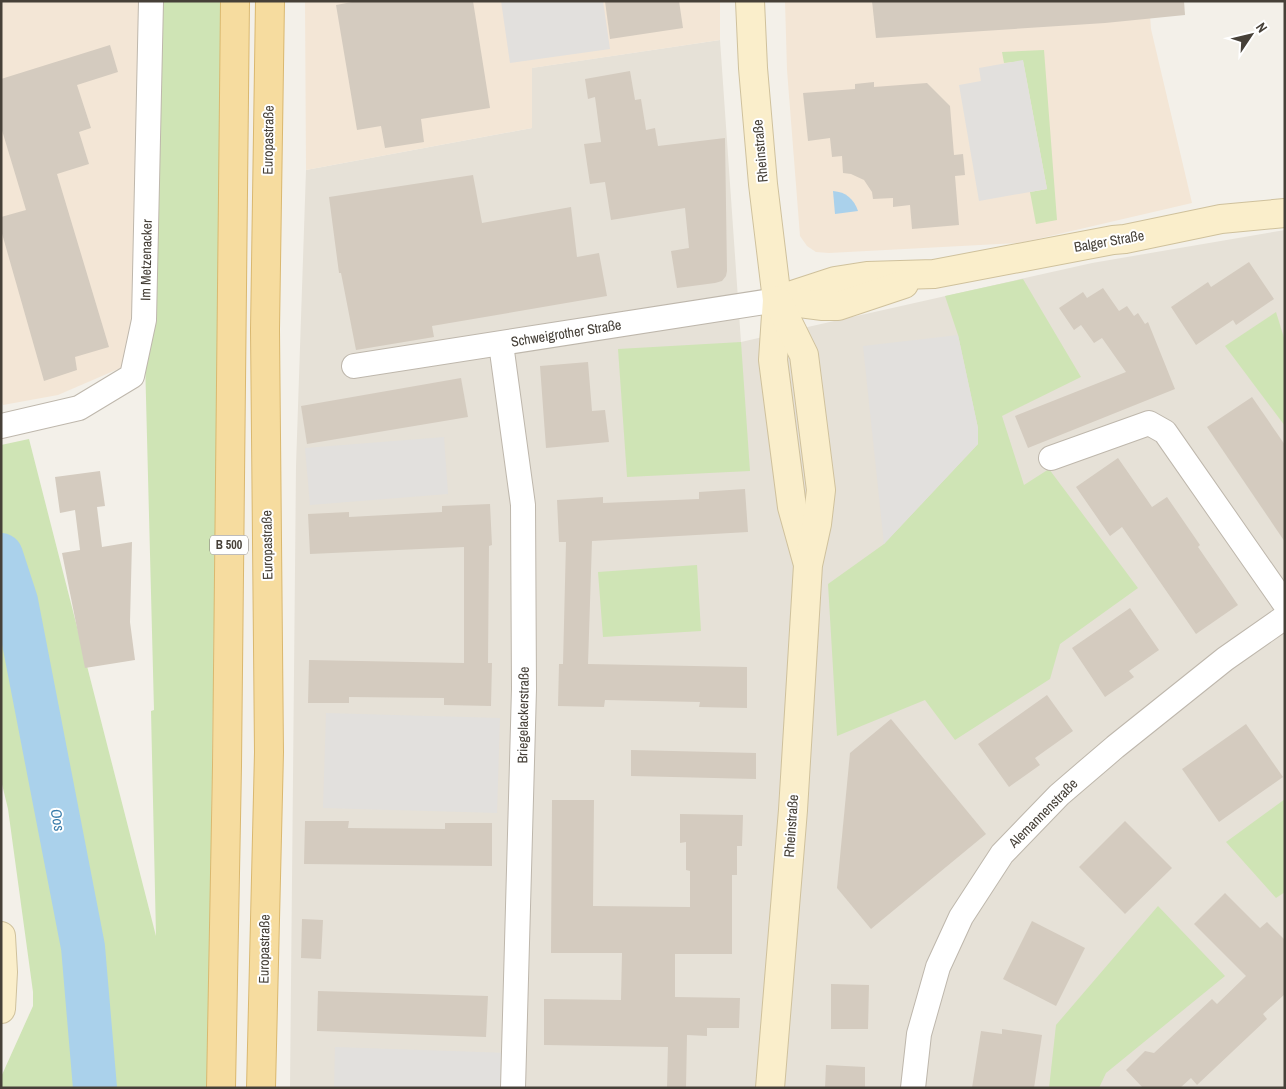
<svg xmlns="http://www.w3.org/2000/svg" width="1286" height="1089" font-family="'Archivo Narrow',sans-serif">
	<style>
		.residential { fill: #e6e1d7 }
		.commercial { fill: #f3e6d6 }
		.green { fill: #cfe4b5 }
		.parking { fill: #e2e0dd }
		.water { fill: #aad1eb }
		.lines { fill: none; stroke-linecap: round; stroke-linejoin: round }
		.river { stroke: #aad1eb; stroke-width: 44 }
		.building { fill: #d4cbbf }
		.street-casing { stroke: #beb7ac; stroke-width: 26 }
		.secondary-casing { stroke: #cfc19c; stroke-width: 30 }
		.primary-casing { stroke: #dab86f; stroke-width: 30 }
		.street { stroke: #fff; stroke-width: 24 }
		.secondary { stroke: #faeecb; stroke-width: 28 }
		.primary { stroke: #f6dc9f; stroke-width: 28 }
		.labels { text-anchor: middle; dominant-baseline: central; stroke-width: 4; stroke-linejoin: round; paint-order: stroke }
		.shield { fill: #fff; stroke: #7e7974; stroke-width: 1 }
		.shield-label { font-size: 12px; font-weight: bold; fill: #464038 }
		.street-label { font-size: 14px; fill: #464038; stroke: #fff }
		.water-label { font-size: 15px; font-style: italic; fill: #397caa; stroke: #fff }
	</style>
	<rect width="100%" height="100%" fill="#f3f0e9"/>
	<polygon class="residential" points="720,40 741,342 1092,263 1285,230 1285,1088 290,1088 296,466 306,170 532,128 531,68"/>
	<g class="commercial">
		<polygon points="1,1 150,1 146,357 58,395 3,405 1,399"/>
		<polygon points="305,1 720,1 720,40 532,68 532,128 306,170"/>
		<polygon points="785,1 1149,1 1151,29 1192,203 1020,243 829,253 816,252 807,246 800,236 787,70"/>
	</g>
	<g class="green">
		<polygon points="151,1 222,1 208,1088 1,1088 1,1077 33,1006 33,992 8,809 1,780 1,445 29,439 156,936 151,711 154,710 144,320"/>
		<polygon points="1044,50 1057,220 1036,224 1030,192 1047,189 1023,61 1004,63 1002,52"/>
		<polygon points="1023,279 1081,377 1002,416 1024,485 1049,469 1138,588 1060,644 1050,679 955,740 925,700 837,736 828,584 884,544 978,444 978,428 958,335 945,296"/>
		<polygon points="1276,312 1285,341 1285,426 1225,346"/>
		<polygon points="741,342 750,471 627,477 618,349"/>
		<polygon points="697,565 701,631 603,637 598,572"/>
		<polygon points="1285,799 1285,892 1276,898 1226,842"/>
		<polygon points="1158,906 1225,976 1106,1073 1099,1088 1049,1088 1056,1025"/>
	</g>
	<g class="parking">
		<polygon points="501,1 603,1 610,49 510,63"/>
		<polygon points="1023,60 1047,189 979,201 959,85 981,81 979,68"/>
		<polygon points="958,335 978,428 978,444 884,544 863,346"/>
		<polygon points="444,437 448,494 310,505 305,448"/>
		<polygon points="326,713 500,718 497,813 323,808"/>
		<polygon points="335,1047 509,1053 508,1088 334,1088"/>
	</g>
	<path class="water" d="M833,191c13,1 21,8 25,20l-23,3z"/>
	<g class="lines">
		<polyline class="river" points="1,555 16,601 83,947 95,1088"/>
	</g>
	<g class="building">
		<polygon points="357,1 473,1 490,108 421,119 424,142 385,148 381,126 357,130 336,5"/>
		<polygon points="605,1 679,1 683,28 610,39"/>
		<polygon points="872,1 1184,1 1185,15 1105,23 876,38"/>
		<polygon points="110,45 118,72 77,85 91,128 79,132 89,164 57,174 109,347 75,357 77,370 44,381 1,230 1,217 26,210 1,127 1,79"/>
		<polygon points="630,71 635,100 641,99 646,130 655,128 658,146 725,138 727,271 726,276 722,281 715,283 677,288 671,251 689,248 685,208 611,220 605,182 590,184 584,144 601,142 595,97 588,99 585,79"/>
		<polygon points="874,82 874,87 927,83 950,106 954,155 963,154 965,175 955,176 959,225 912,229 910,205 893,207 893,198 873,199 872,192 864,180 851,174 843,173 842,156 832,157 830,138 808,141 803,93 855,89 855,84"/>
		<polygon points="473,175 482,223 571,207 577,257 599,253 607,296 432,326 434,337 356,350 341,273 339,273 329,197"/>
		<polygon points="1249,262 1274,299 1236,325 1233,320 1196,345 1171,307 1208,282 1211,287"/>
		<polygon points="1103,288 1119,311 1127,306 1134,316 1138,313 1145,324 1148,322 1175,389 1028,448 1015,416 1126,372 1102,338 1094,343 1081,325 1074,330 1059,308 1083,292 1087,298"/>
		<polygon points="588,362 592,411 605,410 609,442 546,448 540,366"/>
		<polygon points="461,378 468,417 307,444 301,406"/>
		<polygon points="1252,397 1285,445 1285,542 1207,427"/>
		<polygon points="1118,458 1152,507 1167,497 1200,545 1198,547 1238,605 1196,634 1122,527 1110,536 1076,487"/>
		<polygon points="100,471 105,506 97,507 102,547 132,542 130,622 135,660 85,668 62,553 80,550 75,510 60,513 55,477"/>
		<polygon points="745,489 748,532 592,541 588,664 747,667 747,708 699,707 700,702 605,700 604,707 558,706 559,664 563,664 566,542 559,542 557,500 603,497 603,503 699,499 699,492"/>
		<polygon points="490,504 492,545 489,546 488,663 492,663 491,706 444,705 444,698 349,697 349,703 308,703 309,660 464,663 464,547 310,554 308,514 349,512 349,517 442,512 442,506"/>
		<polygon points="1130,608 1159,650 1129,671 1134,677 1105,697 1072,648"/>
		<polygon points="1047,695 1073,731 1035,758 1040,765 1009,787 978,744"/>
		<polygon points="891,719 986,834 871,929 837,888 850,753"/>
		<polygon points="1246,724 1283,777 1219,822 1182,769"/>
		<polygon points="631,750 756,753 756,779 631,776"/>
		<polygon points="552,800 594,800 593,906 690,907 690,871 686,870 686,842 680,843 680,814 743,815 742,846 737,846 737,875 732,875 732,954 675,954 675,997 740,998 739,1028 707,1028 707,1036 687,1035 686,1088 667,1088 668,1047 544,1045 544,999 621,1000 622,953 551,953"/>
		<polygon points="305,821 349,821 348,828 445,829 445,823 492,823 492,866 304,864"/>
		<polygon points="1125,821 1172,868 1125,914 1079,867"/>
		<polygon points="1225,893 1260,928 1267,922 1285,940 1285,994 1263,1014 1267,1019 1197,1085 1191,1078 1180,1088 1143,1088 1126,1070 1145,1051 1154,1053 1212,999 1217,1004 1246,976 1194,924"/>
		<polygon points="302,919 323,920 321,959 301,958"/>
		<polygon points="1032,921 1085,948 1056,1006 1003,979"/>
		<polygon points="831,984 869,985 868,1029 831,1029"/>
		<polygon points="318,991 488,996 486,1037 317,1031"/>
		<polygon points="1002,1029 1042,1035 1034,1088 972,1088 981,1031 1002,1034"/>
		<polygon points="826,1065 865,1067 865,1088 825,1088"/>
	</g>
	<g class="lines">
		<defs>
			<g id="street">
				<polyline points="501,344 523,505 524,689 513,1088"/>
				<polyline points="354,366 777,300"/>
				<polyline points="1,426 79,408 132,376 144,320 151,1"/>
				<polyline points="1051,458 1149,423 1165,432 1285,604"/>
				<polyline points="913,1088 919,1034 938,967 961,917 1002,854 1059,795 1115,747 1225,659 1285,617"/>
			</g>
			<g id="secondary">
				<polyline points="750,1 753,68 763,184 777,300 773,360 792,507 807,561"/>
				<polyline points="777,300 835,281 867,276 934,274 1113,240 1125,239 1221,219 1285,213"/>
				<polyline points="784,301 823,306 838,306 904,284"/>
				<polyline points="1,936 3,972 1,1009"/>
				<polyline points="770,1088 793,810 808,565 817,524 821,490 804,355 777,300"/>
			</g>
			<g id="primary">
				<polyline points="221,1088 227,766 235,1"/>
				<polyline points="261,1088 269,752 265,330 270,1"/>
			</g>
		</defs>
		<use href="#street" class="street-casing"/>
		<use href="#secondary" class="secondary-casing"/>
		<use href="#primary" class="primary-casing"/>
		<use href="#street" class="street"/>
		<use href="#secondary" class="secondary"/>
		<use href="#primary" class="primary"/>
	</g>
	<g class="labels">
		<rect class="shield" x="210" y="535.5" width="38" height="19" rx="4"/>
		<g class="shield-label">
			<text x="229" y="545">B 500</text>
		</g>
		<g class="street-label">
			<text transform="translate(268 140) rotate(-89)">Europastraße</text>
			<text transform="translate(760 151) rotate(-95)">Rheinstraße</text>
			<text transform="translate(1109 241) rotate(-10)">Balger Straße</text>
			<text transform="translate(146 260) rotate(-89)">Im Metzenacker</text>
			<text transform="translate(566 333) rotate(-9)">Schweigrother Straße</text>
			<text transform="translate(267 545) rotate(-91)">Europastraße</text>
			<text transform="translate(523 715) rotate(-89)">Briegelackerstraße</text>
			<text transform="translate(1043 813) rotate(-45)">Alemannenstraße</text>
			<text transform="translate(791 826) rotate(-86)">Rheinstraße</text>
			<text transform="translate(264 949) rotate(-89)">Europastraße</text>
		</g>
		<g class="water-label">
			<text transform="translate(58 820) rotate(79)">Oos</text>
		</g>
	</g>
	<rect width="1286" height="1089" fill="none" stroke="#464038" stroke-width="5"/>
	<g transform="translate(1251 35) rotate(55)" stroke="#ffffff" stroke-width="4" paint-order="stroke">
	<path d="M0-4L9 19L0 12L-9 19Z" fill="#464038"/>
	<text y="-8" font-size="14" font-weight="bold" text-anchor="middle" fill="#464038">N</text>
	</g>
</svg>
